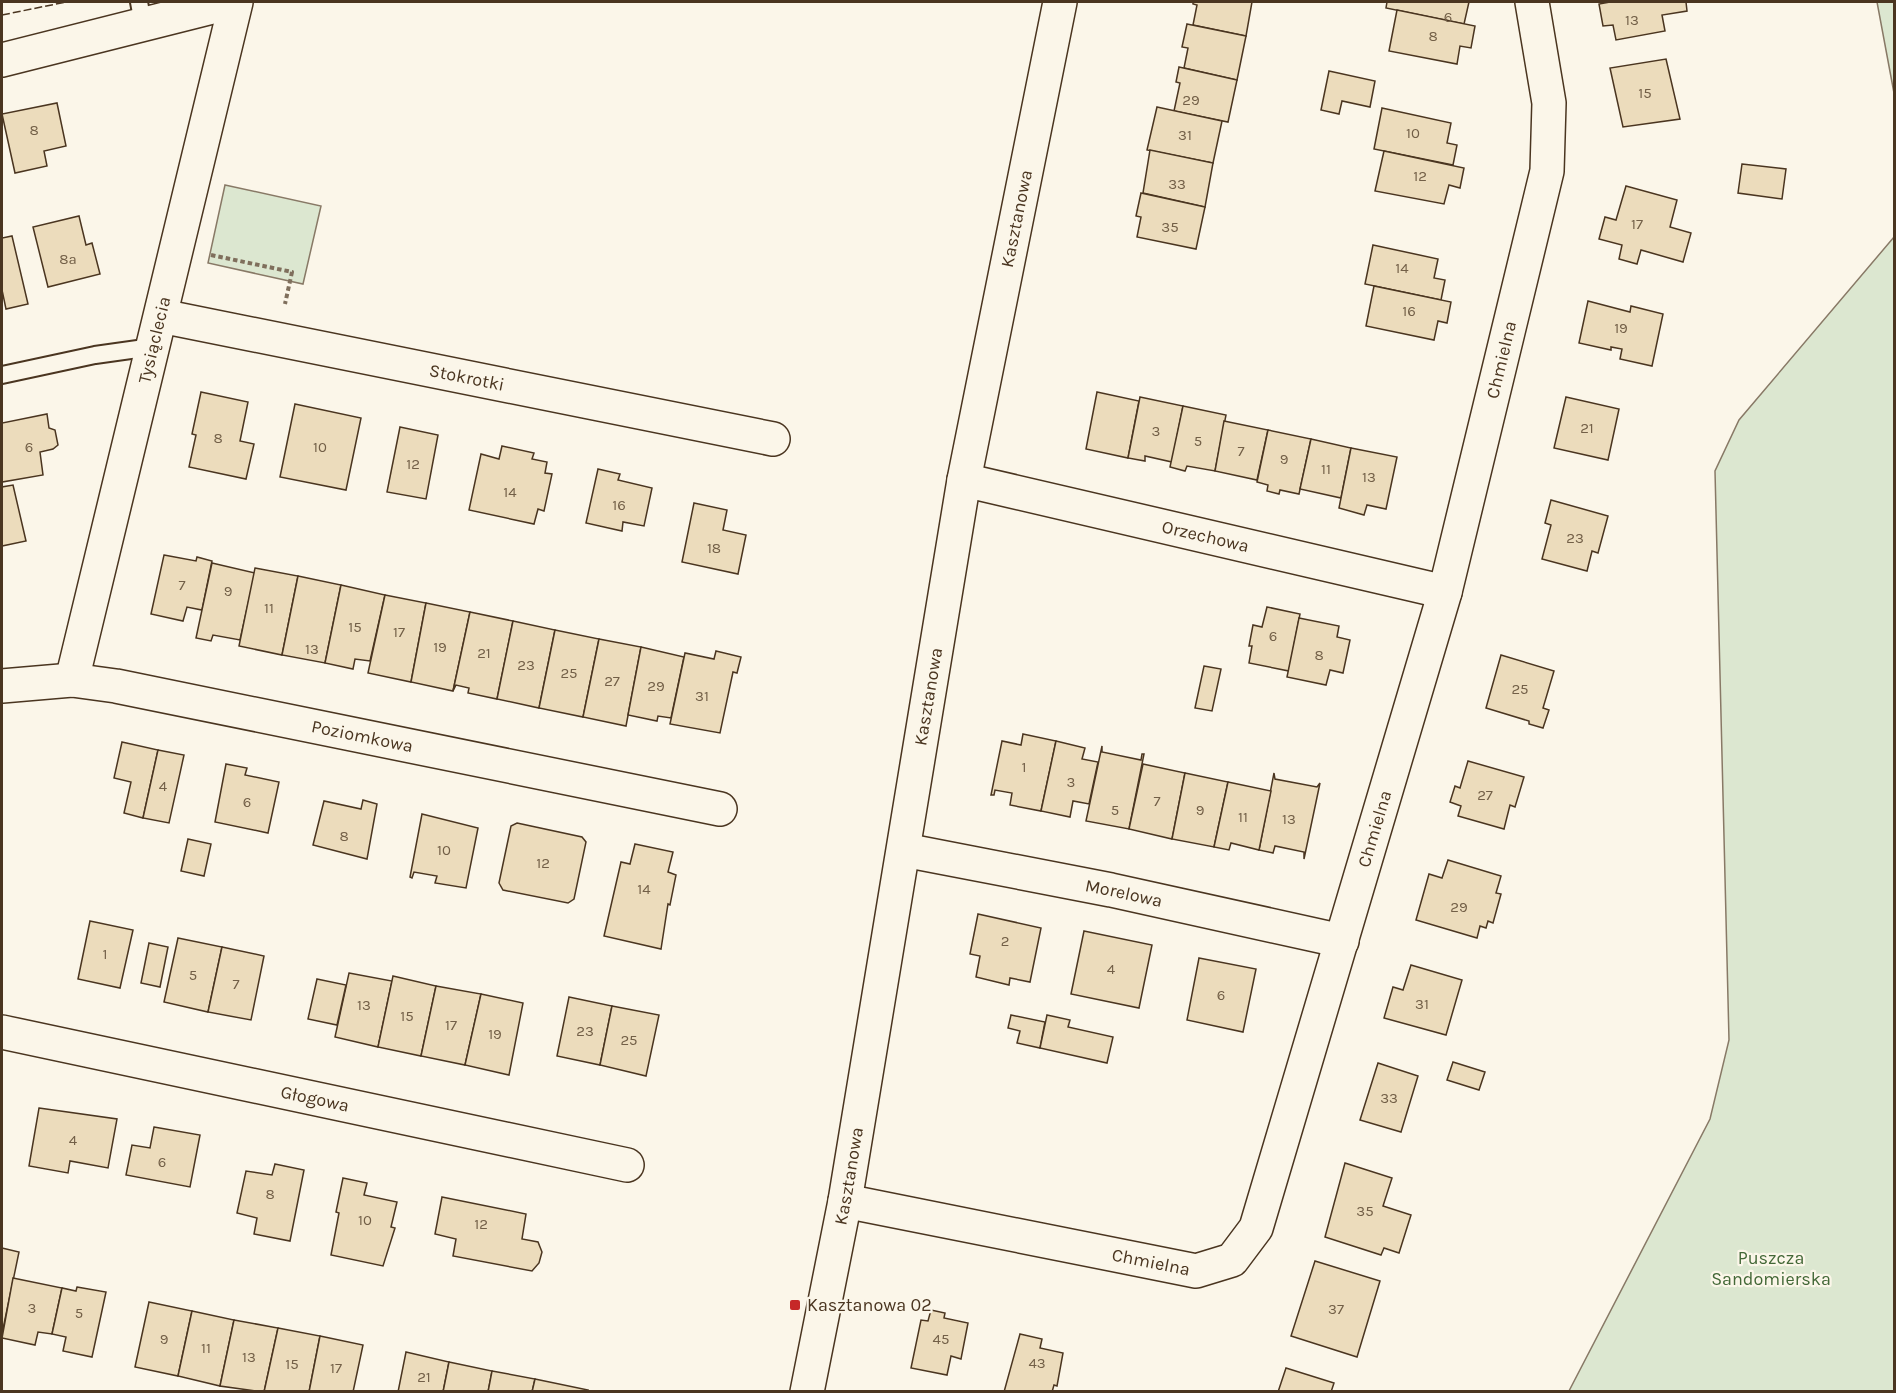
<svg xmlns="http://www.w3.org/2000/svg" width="1896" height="1393" font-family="Karla,sans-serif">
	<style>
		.green { fill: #dce7d0; stroke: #887966; stroke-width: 1.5 }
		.building { fill: #ecdcbc; stroke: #4a3520; stroke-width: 1.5 }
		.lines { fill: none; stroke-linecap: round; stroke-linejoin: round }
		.service-casing { stroke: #4a3520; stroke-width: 20 }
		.minor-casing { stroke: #4a3520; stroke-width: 36 }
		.path { stroke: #7f6f5c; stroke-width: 4; stroke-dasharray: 4.5 3; stroke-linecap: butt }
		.service { stroke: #fbf6e9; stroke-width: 16 }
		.minor { stroke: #fbf6e9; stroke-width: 33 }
		.fence { stroke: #4a3520; stroke-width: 1.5; stroke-dasharray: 8 3; stroke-linecap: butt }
		.poi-dot { fill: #c62828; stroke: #fbf6e9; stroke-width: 2 }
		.labels { text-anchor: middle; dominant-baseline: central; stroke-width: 4.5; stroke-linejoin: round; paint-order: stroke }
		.number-label { font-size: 15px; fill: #725f47 }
		.street-label { font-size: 18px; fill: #4a3520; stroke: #fbf6e9 }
		.park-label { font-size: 18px; fill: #436837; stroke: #fbf6e9 }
		.poi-label { font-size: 18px; fill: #4a3520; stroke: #fbf6e9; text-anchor: start }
	</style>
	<rect width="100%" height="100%" fill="#fbf6e9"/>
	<g class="green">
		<polygon points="1877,2 1894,2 1894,93"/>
		<polygon points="225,185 321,206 303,284 208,263"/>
		<polygon points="1894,237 1894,1391 1569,1391 1710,1119 1729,1040 1715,471 1739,420"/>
	</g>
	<g class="building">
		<polygon points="1193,2 1252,2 1246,36 1193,25 1197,5 1193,4"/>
		<polygon points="1387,2 1469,2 1464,24 1386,8"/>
		<polygon points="1610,2 1686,2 1687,11 1662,15 1665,31 1616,40 1613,25 1603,26 1599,4"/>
		<polygon points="1397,10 1475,26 1471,48 1460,46 1457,64 1389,51"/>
		<polygon points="1187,24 1246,36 1237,80 1184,68 1188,48 1182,47"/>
		<polygon points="1666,59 1680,119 1623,127 1610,68"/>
		<polygon points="1179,67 1237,80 1228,122 1174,111 1180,83 1176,82"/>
		<polygon points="1329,71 1375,81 1370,107 1342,101 1339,114 1321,110"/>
		<polygon points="57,103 66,146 44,151 47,166 15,173 2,114"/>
		<polygon points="1157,107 1222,121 1213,163 1147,150"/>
		<polygon points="1382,108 1451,123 1447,143 1457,145 1453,165 1374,149"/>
		<polygon points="1150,150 1213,163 1205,207 1143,193"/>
		<polygon points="1384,151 1464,168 1460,188 1449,185 1444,204 1375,191"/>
		<polygon points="1742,164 1786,169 1782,199 1738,193"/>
		<polygon points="1626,186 1677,200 1670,227 1691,233 1683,262 1641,250 1637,264 1619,259 1622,245 1599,239 1605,217 1616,220"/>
		<polygon points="1141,193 1205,207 1196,249 1137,237 1141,217 1136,216"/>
		<polygon points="79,216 86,245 92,243 100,274 48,287 33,227"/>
		<polygon points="12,236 28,304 6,309 2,290 2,238"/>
		<polygon points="1373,245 1438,259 1434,278 1445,280 1441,300 1365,284"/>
		<polygon points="1374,286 1451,302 1447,323 1438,321 1434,340 1366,326"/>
		<polygon points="1588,301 1630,312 1631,306 1663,314 1652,366 1620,359 1622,349 1611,347 1611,350 1579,343"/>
		<polygon points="201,392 248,402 240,441 254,444 246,479 189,467 196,435 192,434"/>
		<polygon points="1097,392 1139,401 1128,458 1086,449"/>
		<polygon points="1140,397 1183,406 1172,462 1145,456 1145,461 1128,458"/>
		<polygon points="1566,397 1619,409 1608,460 1554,448"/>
		<polygon points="295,404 361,418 346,490 280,477"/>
		<polygon points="1183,406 1226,415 1215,471 1187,466 1185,471 1170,467"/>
		<polygon points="47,414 49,428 55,430 58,445 53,449 40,452 43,475 2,482 2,423"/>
		<polygon points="1224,421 1268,430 1257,480 1215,471"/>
		<polygon points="400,427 438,435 426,499 387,492"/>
		<polygon points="1268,430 1311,439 1299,494 1280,490 1279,494 1267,491 1268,485 1257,482"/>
		<polygon points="1311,439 1351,448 1341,498 1300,489"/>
		<polygon points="502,446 534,453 532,459 547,462 545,473 552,474 544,511 538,509 534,524 469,510 481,454 499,459"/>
		<polygon points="1351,448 1397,457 1386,509 1367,505 1364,515 1339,508"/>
		<polygon points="598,469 620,474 618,480 652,488 644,526 623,522 622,531 586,523"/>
		<polygon points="13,485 26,541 2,546 2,487"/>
		<polygon points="1551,500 1608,516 1598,553 1592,551 1587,571 1542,559 1551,525 1545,523"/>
		<polygon points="694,503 727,510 723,530 746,535 738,574 682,562"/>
		<polygon points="164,555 196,561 197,557 212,561 202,610 187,607 183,621 151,614"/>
		<polygon points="212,563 255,573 240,640 213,635 211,641 196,638"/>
		<polygon points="255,568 298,576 282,655 239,646"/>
		<polygon points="298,576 341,585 325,663 282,655"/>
		<polygon points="341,585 385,595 370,661 355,659 353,669 325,663"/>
		<polygon points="385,595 426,603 411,682 368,673"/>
		<polygon points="426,603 470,612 453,691 411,682"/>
		<polygon points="1267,607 1300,614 1289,671 1249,663 1252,646 1249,646 1253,625 1262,627"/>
		<polygon points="470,612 513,621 497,699 468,693 469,688 456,685 453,691"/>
		<polygon points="1299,618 1339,626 1337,637 1350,640 1343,673 1330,670 1326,685 1287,677"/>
		<polygon points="513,621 555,630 539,708 497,699"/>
		<polygon points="555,630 599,639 583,717 539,708"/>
		<polygon points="599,639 641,647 626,726 583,717"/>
		<polygon points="641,647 684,657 671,718 658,716 657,721 628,715"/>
		<polygon points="716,651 741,657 737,673 733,672 720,733 670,724 685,653 714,659"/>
		<polygon points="1501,655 1554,671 1543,708 1549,710 1543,728 1529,724 1529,721 1486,708"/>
		<polygon points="1204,666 1221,669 1212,711 1195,708"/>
		<polygon points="1023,734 1056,741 1041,811 1010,805 1012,793 995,790 994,795 991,795 1002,741 1021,745"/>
		<polygon points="1056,741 1085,748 1082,759 1098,762 1089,804 1073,801 1070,817 1041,811"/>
		<polygon points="122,742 158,750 143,818 124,813 131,782 114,778"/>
		<polygon points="1102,746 1102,752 1141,760 1142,754 1144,754 1129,829 1086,821"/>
		<polygon points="158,750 184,755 169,823 143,818"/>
		<polygon points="1468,761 1524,777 1515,807 1510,805 1504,829 1458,816 1461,806 1450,802 1455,786 1460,788"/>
		<polygon points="226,764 247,768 245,775 279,782 268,833 215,822"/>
		<polygon points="1143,764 1185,773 1172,839 1129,829"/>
		<polygon points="1185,773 1228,782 1214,847 1172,839"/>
		<polygon points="1274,773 1275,779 1317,787 1320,783 1304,859 1304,852 1275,846 1273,853 1259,850"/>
		<polygon points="1228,782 1271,791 1259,850 1231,843 1229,850 1214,847"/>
		<polygon points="363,800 377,804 367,859 313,845 324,801 361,809"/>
		<polygon points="422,814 478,828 466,888 435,883 437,876 414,872 412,878 410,877"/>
		<polygon points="517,823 582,837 586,842 574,899 568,903 503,890 499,883 511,826"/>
		<polygon points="188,839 211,844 204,876 181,871"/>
		<polygon points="635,844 673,852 668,872 676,875 670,905 668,904 661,949 604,936 621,862 630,864"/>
		<polygon points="1448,860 1501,876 1496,893 1501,894 1493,923 1488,921 1486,928 1480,926 1477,938 1416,920 1429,874 1442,878"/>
		<polygon points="978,914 1041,928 1030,982 1010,978 1009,985 976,977 980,956 970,954"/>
		<polygon points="90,921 133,930 120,988 78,979"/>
		<polygon points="1084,931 1152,945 1139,1008 1071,994"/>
		<polygon points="178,938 222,947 208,1012 164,1002"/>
		<polygon points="149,943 168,947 160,987 141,983"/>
		<polygon points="222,947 264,956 251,1020 208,1012"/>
		<polygon points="1199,958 1256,969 1243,1032 1187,1020"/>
		<polygon points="1411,965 1462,980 1446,1035 1384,1018 1393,987 1403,990"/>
		<polygon points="349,973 392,981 378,1047 335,1037"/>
		<polygon points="393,976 436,986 421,1056 378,1047"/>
		<polygon points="317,979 346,985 337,1025 308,1019"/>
		<polygon points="436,986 481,994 465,1065 421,1056"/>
		<polygon points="481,994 523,1003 509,1075 465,1065"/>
		<polygon points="569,997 612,1006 600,1065 557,1056"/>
		<polygon points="612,1006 659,1015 646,1076 600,1065"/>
		<polygon points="1011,1015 1045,1022 1040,1048 1017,1043 1020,1031 1008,1028"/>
		<polygon points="1047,1015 1070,1020 1068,1027 1113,1037 1107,1063 1040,1048"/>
		<polygon points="1453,1062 1485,1072 1479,1090 1447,1080"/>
		<polygon points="1378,1063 1418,1076 1401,1132 1360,1120"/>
		<polygon points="39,1108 117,1119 108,1168 70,1161 68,1173 29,1166"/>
		<polygon points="154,1127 200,1135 190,1187 126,1175 132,1145 150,1148"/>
		<polygon points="1345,1163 1392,1178 1383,1206 1411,1215 1399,1253 1384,1248 1381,1255 1325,1237"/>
		<polygon points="275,1164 304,1170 290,1241 254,1234 257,1218 237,1213 246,1171 272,1175"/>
		<polygon points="343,1178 367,1183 364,1195 397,1202 391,1227 395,1228 383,1266 331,1255 339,1213 336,1212"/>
		<polygon points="442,1197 526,1214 522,1239 538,1242 542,1252 539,1263 532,1271 453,1256 456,1239 435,1234"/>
		<polygon points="2,1248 19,1252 3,1329 2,1328"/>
		<polygon points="1315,1261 1380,1281 1357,1357 1291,1336"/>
		<polygon points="13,1278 62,1288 52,1334 38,1332 35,1345 2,1338"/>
		<polygon points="77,1287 106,1292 92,1357 63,1351 66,1337 52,1334 62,1288 76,1291"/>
		<polygon points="149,1302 192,1311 178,1376 135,1367"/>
		<polygon points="931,1310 945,1313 944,1318 968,1323 961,1359 951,1356 947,1375 911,1368 921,1320 928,1321"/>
		<polygon points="192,1311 234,1320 220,1386 178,1376"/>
		<polygon points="234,1320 278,1328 264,1392 220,1386"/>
		<polygon points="278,1328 320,1336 309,1392 264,1392"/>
		<polygon points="1020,1334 1042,1339 1040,1348 1063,1353 1057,1386 1054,1385 1052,1392 1004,1392"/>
		<polygon points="320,1336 363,1345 353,1392 309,1392"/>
		<polygon points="406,1352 449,1362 443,1392 398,1392"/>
		<polygon points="449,1362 492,1371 488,1392 443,1392"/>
		<polygon points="1286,1368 1334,1383 1331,1392 1278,1392"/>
		<polygon points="492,1371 535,1379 532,1392 488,1392"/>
		<polygon points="535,1379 588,1390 587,1392 532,1392"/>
	</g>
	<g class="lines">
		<defs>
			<g id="service">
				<polyline points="139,2 143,24"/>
				<polyline points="2,375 95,355 152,347"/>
			</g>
			<g id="minor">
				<polyline points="2,60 232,2"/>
				<path id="s1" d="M161,316l612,123"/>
				<path id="s2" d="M964,480l481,112"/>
				<path id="s3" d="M72,680l164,-678"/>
				<path id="s4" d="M2,686l70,-6 44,6 604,123"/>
				<path id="s5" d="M904,850l207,40 231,51"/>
				<path id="s6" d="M2,1032l625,133"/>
				<path id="s7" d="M845,1201l351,70 36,-11 24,-32 189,-636 102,-421 2,-68 -17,-101"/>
				<path id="s8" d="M807,1392l38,-191 119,-721 96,-478"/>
			</g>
		</defs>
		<use href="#service" class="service-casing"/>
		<use href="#minor" class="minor-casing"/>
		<polyline class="path" points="211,255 292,272 285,304"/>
		<use href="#service" class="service"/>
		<use href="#minor" class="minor"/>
		<polyline class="fence" points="2,15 66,2"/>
	</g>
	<rect class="poi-dot" x="789" y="1299" width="12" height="12" rx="3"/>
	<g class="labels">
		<g class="number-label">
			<text x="1448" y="17">6</text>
			<text x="1632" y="20">13</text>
			<text x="1433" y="36">8</text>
			<text x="1645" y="93">15</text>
			<text x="1191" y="100">29</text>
			<text x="34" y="130">8</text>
			<text x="1413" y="133">10</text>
			<text x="1185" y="135">31</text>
			<text x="1420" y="176">12</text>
			<text x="1177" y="184">33</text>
			<text x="1637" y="224">17</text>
			<text x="1170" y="227">35</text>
			<text x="68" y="259">8a</text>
			<text x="1402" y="268">14</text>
			<text x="1409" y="311">16</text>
			<text x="1621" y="328">19</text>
			<text x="1587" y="428">21</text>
			<text x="1156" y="431">3</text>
			<text x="218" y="438">8</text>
			<text x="1198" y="441">5</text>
			<text x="29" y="447">6</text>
			<text x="320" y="447">10</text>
			<text x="1241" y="451">7</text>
			<text x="1284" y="459">9</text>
			<text x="413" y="464">12</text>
			<text x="1326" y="469">11</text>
			<text x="1369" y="477">13</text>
			<text x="510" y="492">14</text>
			<text x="619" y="505">16</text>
			<text x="1575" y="538">23</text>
			<text x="714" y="548">18</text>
			<text x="182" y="585">7</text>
			<text x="228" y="591">9</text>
			<text x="269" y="608">11</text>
			<text x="355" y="627">15</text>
			<text x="399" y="632">17</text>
			<text x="1273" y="636">6</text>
			<text x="440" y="647">19</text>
			<text x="312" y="649">13</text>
			<text x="484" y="653">21</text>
			<text x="1319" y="655">8</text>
			<text x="526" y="665">23</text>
			<text x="569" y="673">25</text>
			<text x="612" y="681">27</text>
			<text x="656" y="686">29</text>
			<text x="1520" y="689">25</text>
			<text x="702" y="696">31</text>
			<text x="1024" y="767">1</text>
			<text x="1071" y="782">3</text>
			<text x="163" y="786">4</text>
			<text x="1485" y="795">27</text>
			<text x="1157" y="801">7</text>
			<text x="247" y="802">6</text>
			<text x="1115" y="810">5</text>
			<text x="1200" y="810">9</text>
			<text x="1243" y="817">11</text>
			<text x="1289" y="819">13</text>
			<text x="344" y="836">8</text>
			<text x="444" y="850">10</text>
			<text x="543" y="863">12</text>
			<text x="644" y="889">14</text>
			<text x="1459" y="907">29</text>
			<text x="1005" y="941">2</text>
			<text x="105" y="954">1</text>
			<text x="1111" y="969">4</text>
			<text x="193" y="975">5</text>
			<text x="236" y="984">7</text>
			<text x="1221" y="995">6</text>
			<text x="1422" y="1004">31</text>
			<text x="364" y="1005">13</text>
			<text x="407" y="1016">15</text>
			<text x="451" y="1025">17</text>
			<text x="585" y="1031">23</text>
			<text x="495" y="1034">19</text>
			<text x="629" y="1040">25</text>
			<text x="1389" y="1098">33</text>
			<text x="73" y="1140">4</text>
			<text x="162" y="1162">6</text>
			<text x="270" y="1194">8</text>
			<text x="1365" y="1211">35</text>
			<text x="365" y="1220">10</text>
			<text x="481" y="1224">12</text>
			<text x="32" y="1308">3</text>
			<text x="1336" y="1309">37</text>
			<text x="79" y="1313">5</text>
			<text x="164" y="1339">9</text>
			<text x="941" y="1339">45</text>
			<text x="206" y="1348">11</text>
			<text x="249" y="1357">13</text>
			<text x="1037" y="1363">43</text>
			<text x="292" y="1364">15</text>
			<text x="336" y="1368">17</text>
			<text x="424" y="1377">21</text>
		</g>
		<g class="street-label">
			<text stroke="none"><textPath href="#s8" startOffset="1192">Kasztanowa</textPath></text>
			<text stroke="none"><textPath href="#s3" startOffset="350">Tysiąclecia</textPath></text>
			<text stroke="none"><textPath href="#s7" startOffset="1338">Chmielna</textPath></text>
			<text stroke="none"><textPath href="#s1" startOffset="312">Stokrotki</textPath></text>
			<text stroke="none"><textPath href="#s2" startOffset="248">Orzechowa</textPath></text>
			<text stroke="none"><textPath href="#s8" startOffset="706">Kasztanowa</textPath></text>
			<text stroke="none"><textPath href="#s4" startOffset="366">Poziomkowa</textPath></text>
			<text stroke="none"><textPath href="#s7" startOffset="852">Chmielna</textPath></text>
			<text stroke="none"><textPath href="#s5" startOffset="224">Morelowa</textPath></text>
			<text stroke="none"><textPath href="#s6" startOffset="320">Głogowa</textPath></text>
			<text stroke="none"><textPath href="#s8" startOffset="220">Kasztanowa</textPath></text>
			<text stroke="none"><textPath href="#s7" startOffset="312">Chmielna</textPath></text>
		</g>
		<g class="park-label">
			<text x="1771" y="1258">Puszcza<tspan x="1771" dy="21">Sandomierska</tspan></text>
		</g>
		<g class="poi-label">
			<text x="807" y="1305">Kasztanowa 02</text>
		</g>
	</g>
	<rect width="1896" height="1393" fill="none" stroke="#4a3520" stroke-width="6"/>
</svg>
